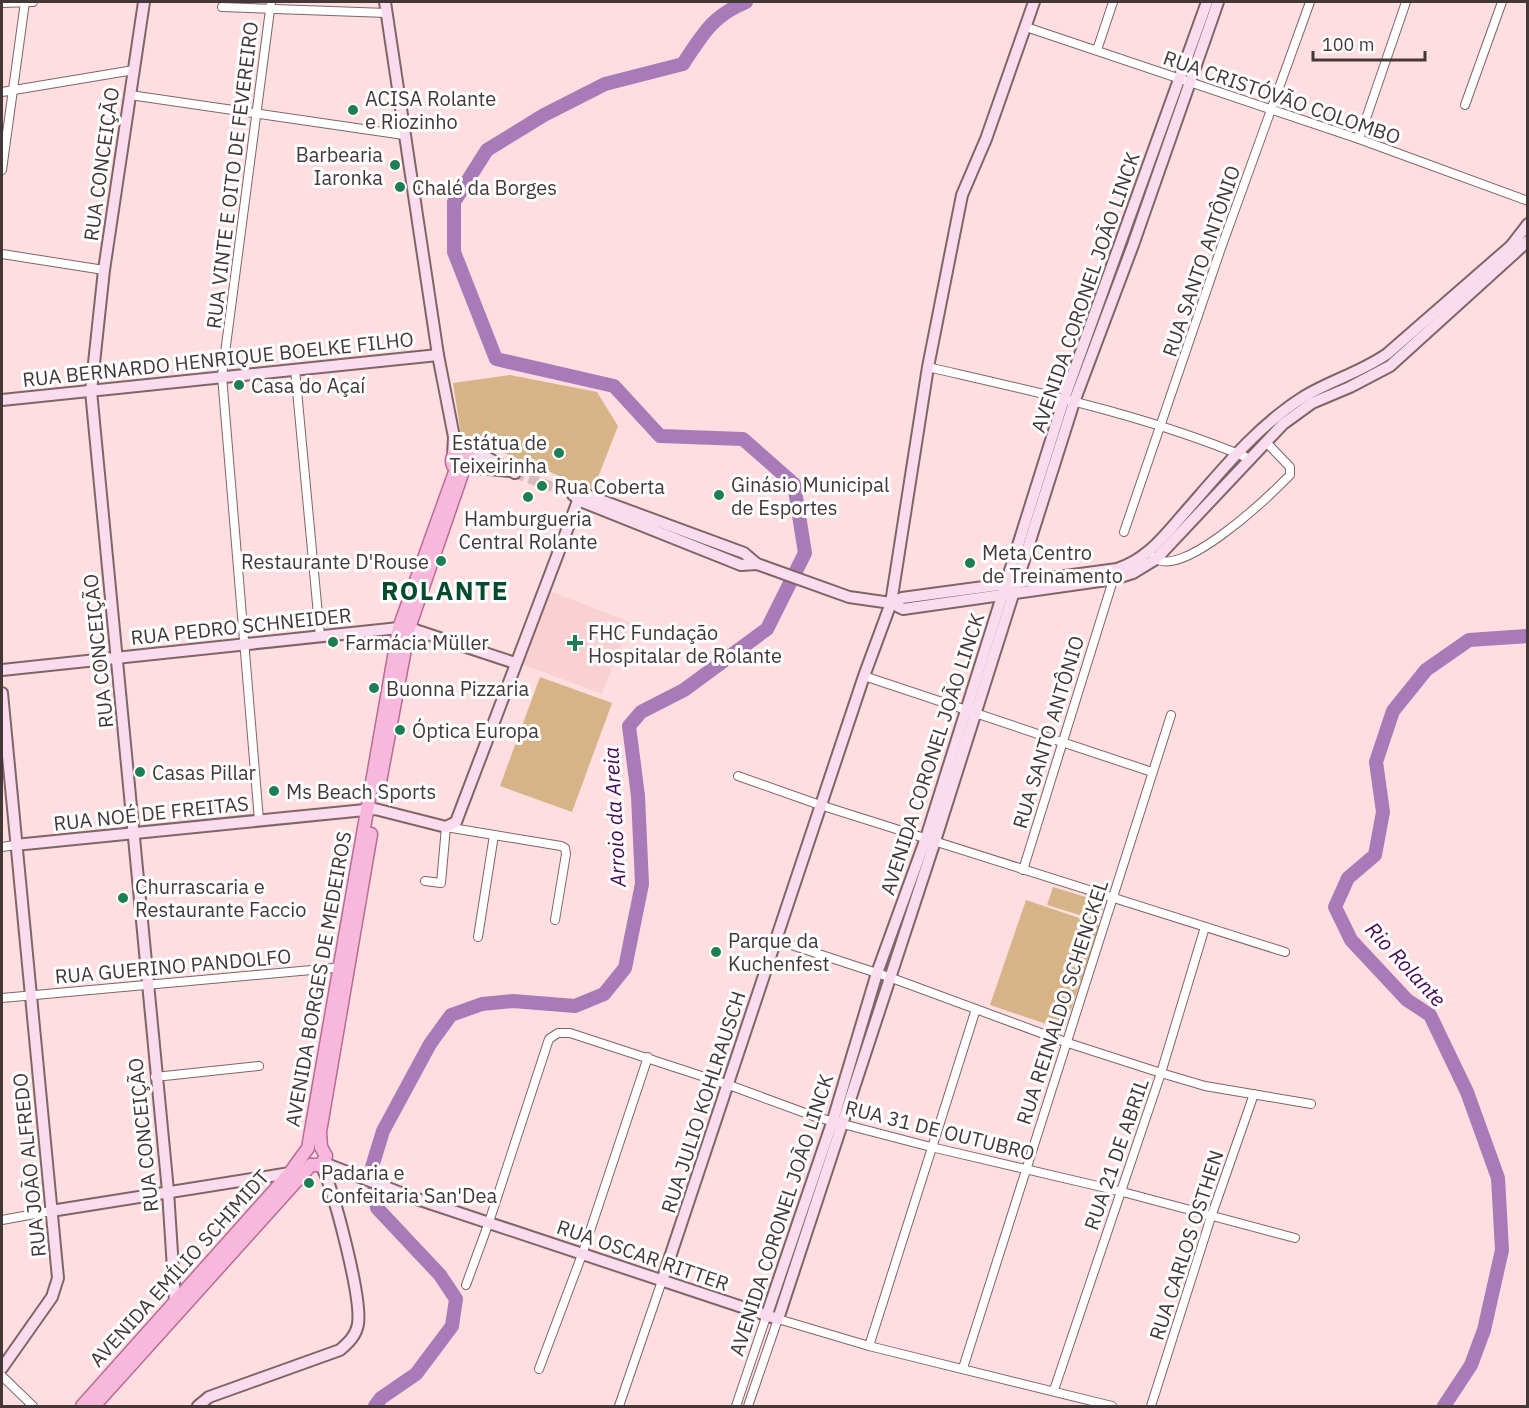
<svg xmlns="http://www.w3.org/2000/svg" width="1529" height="1408" font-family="'IBM Plex Sans',sans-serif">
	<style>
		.built { fill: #f9d1d3 }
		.green { fill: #d7b488 }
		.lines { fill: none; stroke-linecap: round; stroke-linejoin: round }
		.river { stroke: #a87ab7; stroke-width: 14 }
		.secondary-tunnel { stroke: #d9bdbe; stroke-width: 10; stroke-dasharray: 10 5; stroke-linecap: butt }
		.street-casing { stroke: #806566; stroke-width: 10 }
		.secondary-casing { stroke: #806566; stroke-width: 14 }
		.primary-casing { stroke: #b66c94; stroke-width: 15 }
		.street { stroke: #fff; stroke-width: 8 }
		.secondary { stroke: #fbdcee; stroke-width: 10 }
		.primary { stroke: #f8b8dc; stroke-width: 12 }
		.poi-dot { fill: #1d7d54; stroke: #fff; stroke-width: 2 }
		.labels { text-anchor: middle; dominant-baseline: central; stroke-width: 6; stroke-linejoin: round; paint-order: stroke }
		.street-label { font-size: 20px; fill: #443738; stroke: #fff }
		.poi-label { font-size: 20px; fill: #443738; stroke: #fff; text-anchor: start }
		.water-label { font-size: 21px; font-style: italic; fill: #460857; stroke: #fff }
		.district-label { font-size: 26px; font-weight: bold; letter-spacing: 1.5px; fill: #054b30; stroke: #fff }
	</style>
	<rect width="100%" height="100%" fill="#fedee0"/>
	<polygon class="built" points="547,590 630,622 602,694 521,664"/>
	<g class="green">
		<polygon points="510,375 597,392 618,426 593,490 461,435 453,383"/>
		<polygon points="540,677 612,703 572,812 500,786"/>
		<polygon points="1053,887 1105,903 1099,921 1047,905"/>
		<polygon points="1026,900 1100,925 1064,1030 990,1005"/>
	</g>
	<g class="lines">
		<g class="river">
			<path d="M375,1406l6,-8 35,-24 36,-48 4,-27 -16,-24 -63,-67 -5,-41 11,-36 47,-87 21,-29 31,-11 31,-3 62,5 29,-12 21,-26 17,-84 -4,-88 -9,-70 12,-14 43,-22 83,-61 38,-76 -11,-69 -51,-45 -83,-3 -46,-50 -118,-27 -42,-107v-50l33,-52 57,-35 61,-31 78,-20c20,-30 29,-48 63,-62"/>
			<polyline points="1444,1406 1471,1365 1484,1330 1502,1250 1498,1178 1467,1092 1430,1015 1407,1000 1351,940 1335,907 1348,878 1375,855 1383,812 1376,762 1393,711 1426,670 1469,640 1528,636"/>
		</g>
		<polyline class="secondary-tunnel" points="515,473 571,494"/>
		<defs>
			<g id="street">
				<polyline points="2,3 33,2"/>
				<polyline points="222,7 387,13"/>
				<polyline points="1026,27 1359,139 1528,201"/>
				<polyline points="1097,50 1113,2"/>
				<polyline points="2,92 134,70"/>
				<polyline points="130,95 404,135"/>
				<polyline points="1465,105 1502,2"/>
				<polyline points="1359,139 1406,2"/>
				<polyline points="2,170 25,2"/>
				<polyline points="2,254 104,270"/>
				<path d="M928,367c108,25 218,48 320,91"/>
				<polyline points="295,369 320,636"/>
				<polyline points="1124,532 1220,251 1310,2"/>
				<path d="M1154,557c25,24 110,-56 129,-75l7,-7v-8l-24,-25"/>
				<polyline points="864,676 1152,772"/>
				<polyline points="738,776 820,805 1285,952"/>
				<polyline points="259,820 222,376 271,2"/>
				<polyline points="2,847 15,845"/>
				<polyline points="1023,870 1114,577"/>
				<polyline points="425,881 441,883 446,827 561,846 565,848 566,854 555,920"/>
				<polyline points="478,937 494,835"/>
				<polyline points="776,940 889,977 1068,1043 1161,1073 1205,1086 1311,1104"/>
				<polyline points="2,998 344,967"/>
				<polyline points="155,1077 259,1066"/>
				<polyline points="2,1220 51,1211"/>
				<polyline points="466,1285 489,1222 549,1039 558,1033 570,1033 729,1085 816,1117 931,1147 1119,1191 1295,1238"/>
				<polyline points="869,1346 976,1009"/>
				<polyline points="963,1368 1171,715"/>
				<polyline points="539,1369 583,1252 648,1057"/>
				<polyline points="2,1376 33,1406"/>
				<polyline points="1054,1390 1161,1073 1205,927"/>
				<polyline points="619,1406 663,1278"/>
				<polyline points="736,1406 766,1317"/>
				<polyline points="748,1406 778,1319 869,1346 1112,1406"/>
				<polyline points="1151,1406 1211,1217 1254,1094"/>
			</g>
			<g id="secondary">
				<polyline points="144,2 104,270 91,391 168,1191 175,1300 180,1305"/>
				<polyline points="385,2 438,355 454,437 453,456"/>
				<polyline points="2,400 438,355"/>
				<polyline points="469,455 486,457 515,473"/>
				<polyline points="469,467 510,471"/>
				<polyline points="573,495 581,493 744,553 757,564 849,597 891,603 903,609 1114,579 1133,573 1156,559 1283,424 1312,403 1350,387 1390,366 1528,241"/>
				<polyline points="574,495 578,500 741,565 757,564"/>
				<path d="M891,603l11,-5 215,-29c28,-9 44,-29 63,-51 38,-43 75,-91 125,-122 27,-16 56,-24 82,-42l124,-108 17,-22"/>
				<polyline points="2,670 399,628 409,628 515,663"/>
				<polyline points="2,693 58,1278 52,1297 2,1368"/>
				<polyline points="15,845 375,809 446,827 456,822 581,493"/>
				<polyline points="324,1163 411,1197 778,1319 935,841 1074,402 1133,245 1218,2"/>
				<polyline points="51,1211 290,1173"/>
				<polyline points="663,1278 864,676 891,603 928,367 962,195 986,139 1034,2"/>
				<polyline points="766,1317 833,1120 877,973 926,838 1064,399 1207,2"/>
				<path d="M198,1406l11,-9 131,-47c8,-7 16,-14 18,-26 4,-26 -24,-134 -37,-159"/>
			</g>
			<g id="primary">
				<circle cx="461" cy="461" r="9"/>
				<polyline points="379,787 409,628 463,471"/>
				<polyline points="311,1165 321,1165 326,1156 321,1147 320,1132 371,834"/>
				<polyline points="82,1406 290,1173 308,1148 399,628 456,469"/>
				<polyline points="94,1406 311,1165"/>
			</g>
		</defs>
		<use href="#street" class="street-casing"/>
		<use href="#secondary" class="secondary-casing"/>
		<use href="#primary" class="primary-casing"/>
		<use href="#street" class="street"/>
		<use href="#secondary" class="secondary"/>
		<use href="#primary" class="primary"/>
	</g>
	<g class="poi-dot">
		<circle cx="353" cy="110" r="6"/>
		<circle cx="395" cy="165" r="6"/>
		<circle cx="400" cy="187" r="6"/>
		<circle cx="239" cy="385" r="6"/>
		<circle cx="559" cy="453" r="6"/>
		<circle cx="542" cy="486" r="6"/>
		<circle cx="719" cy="495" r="6"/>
		<circle cx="528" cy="497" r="6"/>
		<circle cx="441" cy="561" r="6"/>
		<circle cx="970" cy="563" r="6"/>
		<circle cx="333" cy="642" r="6"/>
		<path d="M572 634h6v6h6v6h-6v6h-6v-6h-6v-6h6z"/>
		<circle cx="374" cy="688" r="6"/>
		<circle cx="400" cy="730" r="6"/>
		<circle cx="140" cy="772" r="6"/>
		<circle cx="274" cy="791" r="6"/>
		<circle cx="123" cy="898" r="6"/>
		<circle cx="716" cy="952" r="6"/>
		<circle cx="309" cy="1183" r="6"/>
	</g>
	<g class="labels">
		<g class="street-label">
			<text transform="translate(1282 97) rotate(19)">RUA CRISTÓVÃO COLOMBO</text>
			<text transform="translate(101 164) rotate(-82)">RUA CONCEIÇÃO</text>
			<text transform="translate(232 175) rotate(-83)">RUA VINTE E OITO DE FEVEREIRO</text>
			<text transform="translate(1201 261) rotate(-71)">RUA SANTO ANTÔNIO</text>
			<text transform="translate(1085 292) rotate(-71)">AVENIDA CORONEL JOÃO LINCK</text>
			<text transform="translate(218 359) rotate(-6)">RUA BERNARDO HENRIQUE BOELKE FILHO</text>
			<text transform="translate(241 626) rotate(-6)">RUA PEDRO SCHNEIDER</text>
			<text transform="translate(98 651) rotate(-96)">RUA CONCEIÇÃO</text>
			<text transform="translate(1048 732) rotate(-73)">RUA SANTO ANTÔNIO</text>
			<text transform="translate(932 754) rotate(-72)">AVENIDA CORONEL JOÃO LINCK</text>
			<text transform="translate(151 813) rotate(-6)">RUA NOÉ DE FREITAS</text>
			<text transform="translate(173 966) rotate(-5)">RUA GUERINO PANDOLFO</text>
			<text transform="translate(318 979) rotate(-80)">AVENIDA BORGES DE MEDEIROS</text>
			<text transform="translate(1062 1002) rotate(-72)">RUA REINALDO SCHENCKEL</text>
			<text transform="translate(703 1102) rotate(-72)">RUA JULIO KOHLRAUSCH</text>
			<text transform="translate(940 1130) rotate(14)">RUA 31 DE OUTUBRO</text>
			<text transform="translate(143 1135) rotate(-96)">RUA CONCEIÇÃO</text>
			<text transform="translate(1116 1154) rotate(-71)">RUA 21 DE ABRIL</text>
			<text transform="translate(29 1165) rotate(-96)">RUA JOÃO ALFREDO</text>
			<text transform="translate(781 1215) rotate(-72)">AVENIDA CORONEL JOÃO LINCK</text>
			<text transform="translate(1186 1245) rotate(-72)">RUA CARLOS OSTHEN</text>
			<text transform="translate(643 1255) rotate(19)">RUA OSCAR RITTER</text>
			<text transform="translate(179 1268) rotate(-48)">AVENIDA EMÍLIO SCHIMIDT</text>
		</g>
		<g class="poi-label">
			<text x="365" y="98">ACISA Rolante<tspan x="365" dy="23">e Riozinho</tspan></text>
			<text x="383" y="154" text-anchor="end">Barbearia<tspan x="383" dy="23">Iaronka</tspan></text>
			<text x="412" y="187">Chalé da Borges</text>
			<text x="251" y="385">Casa do Açaí</text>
			<text x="547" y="442" text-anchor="end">Estátua de<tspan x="547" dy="23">Teixeirinha</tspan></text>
			<text x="731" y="484">Ginásio Municipal<tspan x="731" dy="23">de Esportes</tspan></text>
			<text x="554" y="486">Rua Coberta</text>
			<text x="528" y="518" text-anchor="middle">Hamburgueria<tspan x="528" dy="23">Central Rolante</tspan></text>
			<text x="982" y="552">Meta Centro<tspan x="982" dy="23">de Treinamento</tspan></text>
			<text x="429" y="561" text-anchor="end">Restaurante D'Rouse</text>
			<text x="588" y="632">FHC Fundação<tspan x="588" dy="23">Hospitalar de Rolante</tspan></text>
			<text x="345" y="642">Farmácia Müller</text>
			<text x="386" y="688">Buonna Pizzaria</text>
			<text x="412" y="730">Óptica Europa</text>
			<text x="152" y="772">Casas Pillar</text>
			<text x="286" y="791">Ms Beach Sports</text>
			<text x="135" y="886">Churrascaria e<tspan x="135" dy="23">Restaurante Faccio</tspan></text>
			<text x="728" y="940">Parque da<tspan x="728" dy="23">Kuchenfest</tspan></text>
			<text x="321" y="1172">Padaria e<tspan x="321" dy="23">Confeitaria San'Dea</tspan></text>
		</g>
		<g class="water-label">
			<text transform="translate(614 817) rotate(-93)">Arroio da Areia</text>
			<text transform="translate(1406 964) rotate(47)">Rio Rolante</text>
		</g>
		<g class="district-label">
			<text x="445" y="590">ROLANTE</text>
		</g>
	</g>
	<rect width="1529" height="1408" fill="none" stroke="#443738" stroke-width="6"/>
	<path d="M1313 51v9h112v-9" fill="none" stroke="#443738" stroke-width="3"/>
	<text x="1322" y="51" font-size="18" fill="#443738" stroke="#ffffff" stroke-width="4.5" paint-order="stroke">100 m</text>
</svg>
